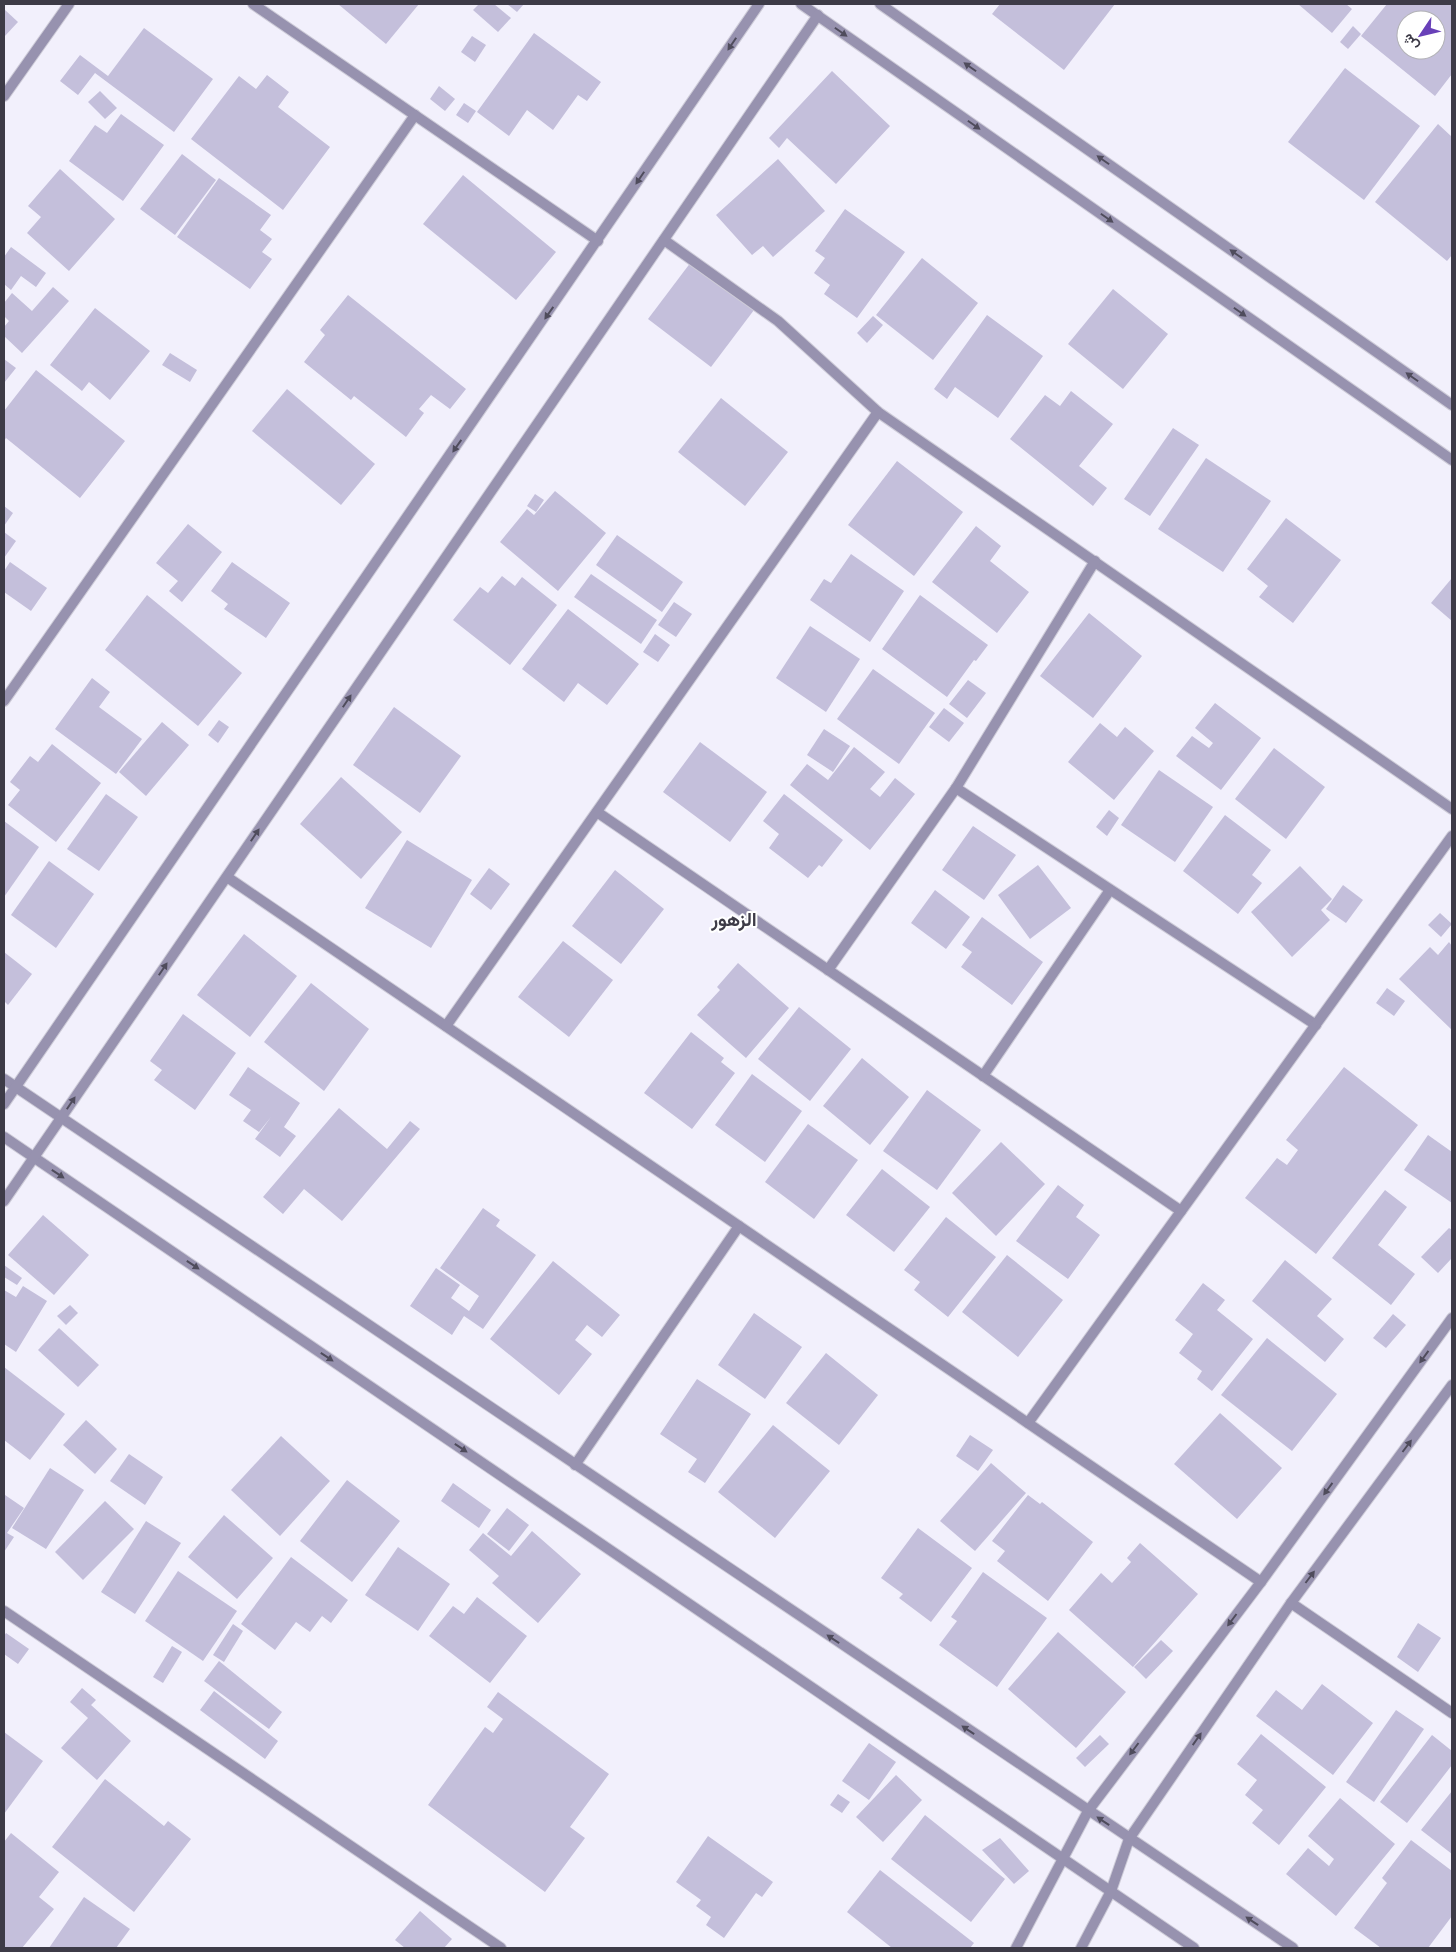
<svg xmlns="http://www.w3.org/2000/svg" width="1456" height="1952" font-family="'Alegreya Sans',Vazirmatn,sans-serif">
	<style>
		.building { fill: #c4bfdb; fill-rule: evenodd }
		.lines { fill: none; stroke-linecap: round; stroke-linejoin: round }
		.minor-casing { stroke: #ceccd8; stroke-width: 12 }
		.tertiary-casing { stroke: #ceccd8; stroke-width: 12 }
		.minor { stroke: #9792af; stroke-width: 10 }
		.tertiary { stroke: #9792af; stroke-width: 10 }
		.oneway { fill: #4f4c5c }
		.labels { text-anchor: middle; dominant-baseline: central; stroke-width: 4; stroke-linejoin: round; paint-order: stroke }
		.neighbourhood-label { font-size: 19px; font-weight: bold; fill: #3d3b47; stroke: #fff }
	</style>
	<rect width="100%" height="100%" fill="#f2f0fc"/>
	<g class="building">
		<polygon points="338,4 419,4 386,44"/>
		<polygon points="479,4 494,4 511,18 498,32 473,10"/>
		<polygon points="507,4 524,4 517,12"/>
		<polygon points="1000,4 1115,4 1064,70 992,14"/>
		<polygon points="1298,4 1346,4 1352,9 1332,33"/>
		<path d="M1387,4h65v70l-17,22 -74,-60zM1406,20h30v30h-30z"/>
		<polygon points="4,9 18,22 4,37"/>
		<polygon points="1353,26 1361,34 1348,49 1340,42"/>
		<polygon points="144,28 213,79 174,132 95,73 78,95 60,81 80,55 108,76"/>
		<polygon points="534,33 601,82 587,101 578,95 553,130 527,110 509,136 477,112"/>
		<polygon points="472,36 486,45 475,62 461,52"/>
		<polygon points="1345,68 1420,126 1364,200 1288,142"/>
		<polygon points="832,71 890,126 836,184 787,138 779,148 769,138"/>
		<polygon points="267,75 289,92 278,107 330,147 283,210 191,139 239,76 256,89"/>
		<polygon points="439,86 455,99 445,111 430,99"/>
		<polygon points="100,91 117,108 105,119 88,102"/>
		<polygon points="464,103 476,111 468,123 456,115"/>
		<polygon points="121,114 164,145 123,201 69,161 95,125 107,133"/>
		<polygon points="1438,124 1452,137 1452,255 1447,261 1375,202"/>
		<polygon points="182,154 216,180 175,235 140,209"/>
		<polygon points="778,159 825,211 773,257 763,246 752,255 716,215"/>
		<polygon points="60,169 115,219 69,271 27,233 41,217 28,206"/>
		<polygon points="463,175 556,252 516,300 423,224"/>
		<polygon points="219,178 271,215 260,230 272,239 262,252 272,259 250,289 177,237"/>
		<polygon points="845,209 905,252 857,318 824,294 830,285 814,273 825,258 815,251"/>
		<polygon points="11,247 46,273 36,287 21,276 11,290 4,284 4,257"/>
		<polygon points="922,258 978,303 933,360 876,315"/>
		<polygon points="691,262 754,310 711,367 648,319"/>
		<polygon points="53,287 69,301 22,353 4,336 4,327 9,321 4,316 4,303 12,293 32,311"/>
		<polygon points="1113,289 1168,334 1123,389 1068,344"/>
		<polygon points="348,295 466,389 450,409 431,395 419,409 424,413 406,437 354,396 351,400 304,362 325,335 320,330"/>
		<polygon points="95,308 150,351 110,400 89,382 82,391 50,365"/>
		<polygon points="987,315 1043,356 998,418 955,387 947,399 934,389"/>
		<polygon points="873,316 883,325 867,343 857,333"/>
		<polygon points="170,353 197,370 190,382 162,365"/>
		<polygon points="4,359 16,368 4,383"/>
		<polygon points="36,370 125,441 80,498 6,438 4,441 4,411"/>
		<polygon points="287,389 375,464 341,505 252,431"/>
		<polygon points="1071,391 1113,424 1079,466 1107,488 1093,506 1010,439 1045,395 1060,406"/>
		<polygon points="721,398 788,452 745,506 678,452"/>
		<polygon points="1173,428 1199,445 1150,516 1124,499"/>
		<polygon points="1206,458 1271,501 1223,572 1158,529"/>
		<polygon points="897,461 963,512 914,576 848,525"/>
		<polygon points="555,491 606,533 558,591 500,542 527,509 534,515"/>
		<polygon points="535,494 544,500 536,512 527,506"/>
		<polygon points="4,506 13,513 4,526"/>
		<polygon points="1286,518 1341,560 1293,623 1259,597 1268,586 1247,569"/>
		<polygon points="188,524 222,552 182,602 169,591 178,581 156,563"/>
		<polygon points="976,526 1001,546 990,561 1029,592 997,633 932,582"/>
		<polygon points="4,532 16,541 4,558"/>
		<polygon points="617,535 683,582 662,612 596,565"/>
		<polygon points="851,554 904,591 870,642 810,600 824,579 831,583"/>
		<polygon points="10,562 47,588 31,611 4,592 4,571"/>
		<polygon points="232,562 290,603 266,638 224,609 228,604 211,591"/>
		<polygon points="591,574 657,620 641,644 574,597"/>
		<polygon points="502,576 515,586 522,577 557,605 510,665 453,620 480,587 488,593"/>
		<polygon points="1452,578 1452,621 1431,603"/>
		<polygon points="147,595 242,673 198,726 105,650"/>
		<polygon points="920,595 988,645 976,661 974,660 947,697 882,649"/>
		<polygon points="674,602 692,614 676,637 658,625"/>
		<polygon points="568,609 639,664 607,705 578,683 564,702 522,669"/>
		<polygon points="1089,613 1142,656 1093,718 1040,676"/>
		<polygon points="810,626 860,659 826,712 776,678"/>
		<polygon points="655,634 670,645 658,662 643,652"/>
		<polygon points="873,669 935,713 899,764 837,719"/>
		<polygon points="92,678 110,692 99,707 142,739 116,774 55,729"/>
		<polygon points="968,680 986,693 967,718 949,704"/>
		<polygon points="1215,703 1261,738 1221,790 1176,756 1192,736 1209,748 1213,743 1195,728"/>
		<polygon points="394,707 461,756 420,813 353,765"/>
		<polygon points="944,708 964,723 949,742 929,727"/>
		<polygon points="219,720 229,727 218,743 208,735"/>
		<polygon points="162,722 189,745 146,796 119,772"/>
		<polygon points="1100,723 1117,737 1125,727 1154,751 1114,800 1068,762"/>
		<polygon points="824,729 850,746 833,772 807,755"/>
		<polygon points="700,742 767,792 730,842 663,792"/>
		<polygon points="52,744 101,783 56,842 8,805 20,790 10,782 30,756 38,762"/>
		<polygon points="854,747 885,772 870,789 880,797 895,778 915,794 870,850 790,785 807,764 828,780"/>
		<polygon points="1274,748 1325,787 1286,839 1235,799"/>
		<polygon points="1159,770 1213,807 1175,862 1121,825"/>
		<polygon points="341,777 402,832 361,879 300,824"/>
		<polygon points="106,794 138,817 99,871 67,849"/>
		<polygon points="784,794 843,840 822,867 819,865 808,878 769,848 779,834 763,821"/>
		<polygon points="1109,810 1119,818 1107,836 1096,827"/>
		<polygon points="1225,815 1271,850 1252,875 1262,883 1238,914 1183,871"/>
		<polygon points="4,821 39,847 4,897"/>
		<polygon points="973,826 1016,855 984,900 942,870"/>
		<polygon points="407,840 472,880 431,948 365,908"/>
		<polygon points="49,861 94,894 56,948 11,915"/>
		<polygon points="1038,865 1071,908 1030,939 998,895"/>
		<polygon points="1300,866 1332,899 1321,910 1330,920 1292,957 1251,912"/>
		<polygon points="489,868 510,884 491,910 470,894"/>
		<polygon points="615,870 664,909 621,964 572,926"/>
		<polygon points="1343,885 1363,900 1346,923 1326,909"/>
		<polygon points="935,890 970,917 946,949 911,923"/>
		<polygon points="1440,913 1452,924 1441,937 1428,925"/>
		<polygon points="982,917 1043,962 1012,1005 961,967 972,952 962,945"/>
		<polygon points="244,934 297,976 250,1037 197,995"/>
		<polygon points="563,941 613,980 569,1037 518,997"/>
		<polygon points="1449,942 1452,946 1452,1030 1399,979 1430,947 1438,955"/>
		<polygon points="4,952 32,974 8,1005 4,1001"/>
		<polygon points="738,963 789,1008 746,1058 697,1015 720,990 717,987"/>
		<polygon points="311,983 369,1029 324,1091 264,1042"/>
		<polygon points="1387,988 1405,1001 1394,1016 1376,1003"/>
		<polygon points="799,1007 851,1049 810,1101 758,1059"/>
		<polygon points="183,1014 236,1053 195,1110 154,1080 162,1070 150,1061"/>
		<polygon points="691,1032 724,1058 721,1062 735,1073 692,1129 644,1093"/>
		<polygon points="862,1058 909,1097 870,1145 823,1106"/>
		<polygon points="248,1067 300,1103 284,1127 296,1136 280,1157 255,1139 271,1117 259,1132 243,1121 251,1110 229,1095"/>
		<polygon points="1344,1067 1418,1125 1316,1254 1245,1198 1277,1158 1287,1165 1298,1150 1286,1140"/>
		<polygon points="752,1074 802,1111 765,1162 715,1125"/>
		<polygon points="927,1090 981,1130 937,1190 883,1151"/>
		<polygon points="339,1108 387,1149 410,1121 420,1129 342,1221 304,1189 283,1214 263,1197"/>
		<polygon points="808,1124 858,1160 814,1219 765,1182"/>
		<polygon points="1428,1135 1452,1152 1452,1203 1404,1170"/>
		<polygon points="1001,1142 1045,1184 996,1236 952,1193"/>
		<polygon points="882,1169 930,1207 894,1252 846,1215"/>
		<polygon points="1058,1185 1084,1205 1076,1217 1100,1235 1068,1279 1016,1241"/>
		<polygon points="1385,1190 1407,1207 1378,1245 1415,1274 1391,1305 1332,1258"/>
		<polygon points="483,1208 500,1220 496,1226 536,1255 483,1329 464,1316 452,1335 410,1306 436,1268 460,1285 451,1298 469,1311 479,1296 440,1268"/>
		<polygon points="43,1215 89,1255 54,1295 8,1255"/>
		<polygon points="946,1217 996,1257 948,1317 914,1290 920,1282 904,1270"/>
		<polygon points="1449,1228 1452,1230 1452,1258 1438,1273 1421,1257"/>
		<polygon points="1007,1255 1063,1300 1018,1357 962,1312"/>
		<polygon points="1285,1260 1332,1299 1317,1316 1344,1339 1325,1362 1252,1301"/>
		<polygon points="553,1261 620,1315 602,1337 587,1325 575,1340 592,1354 559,1395 490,1339"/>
		<polygon points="4,1265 22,1278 17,1285 4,1277"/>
		<polygon points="1203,1283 1225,1300 1217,1310 1253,1339 1212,1391 1197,1379 1202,1371 1179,1353 1193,1334 1175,1320"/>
		<polygon points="23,1286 47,1301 16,1352 4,1344 4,1290 16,1297"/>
		<polygon points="70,1305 78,1313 66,1325 57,1316"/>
		<polygon points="754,1313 802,1347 765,1399 718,1365"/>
		<polygon points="1393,1314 1406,1325 1386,1348 1373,1338"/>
		<polygon points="59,1328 99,1365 78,1387 38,1350"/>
		<polygon points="1267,1338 1337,1394 1292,1451 1221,1395"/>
		<polygon points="826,1353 878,1395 839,1445 786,1403"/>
		<polygon points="4,1367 65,1414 30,1460 4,1440"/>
		<polygon points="697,1379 751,1414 705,1483 688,1472 697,1459 660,1434"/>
		<polygon points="1220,1413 1282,1468 1237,1519 1174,1464"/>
		<polygon points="86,1420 117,1449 95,1474 63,1445"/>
		<polygon points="773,1425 830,1471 775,1538 718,1492"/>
		<polygon points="970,1435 993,1450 978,1471 956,1456"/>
		<polygon points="281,1436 330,1481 280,1536 231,1490"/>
		<polygon points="129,1454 163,1477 145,1505 110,1481"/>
		<polygon points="991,1463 1026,1493 975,1551 940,1521"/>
		<polygon points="50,1468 84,1490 46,1549 12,1528"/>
		<polygon points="347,1480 400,1521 352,1582 300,1541"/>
		<polygon points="453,1483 491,1510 479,1528 441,1501"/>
		<polygon points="5,1495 24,1508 7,1533 14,1537 4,1552"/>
		<polygon points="1028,1495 1040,1504 1042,1502 1093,1542 1048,1601 997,1561 1005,1551 992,1541"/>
		<polygon points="105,1501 134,1529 83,1580 55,1552"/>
		<polygon points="507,1508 529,1525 509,1551 487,1534"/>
		<polygon points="224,1515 273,1558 237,1599 188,1557"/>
		<polygon points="146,1521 181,1543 135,1614 101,1592"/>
		<polygon points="918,1528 972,1568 931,1622 899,1598 903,1594 881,1578"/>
		<polygon points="532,1531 581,1574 538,1623 492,1583 499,1576 469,1550 483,1533 511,1556"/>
		<polygon points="1140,1543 1198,1594 1133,1667 1069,1610 1101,1573 1112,1583 1131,1562 1127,1558"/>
		<polygon points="398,1547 450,1584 418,1631 365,1595"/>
		<polygon points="291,1557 348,1600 331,1623 322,1616 310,1632 296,1622 275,1650 241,1624"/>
		<polygon points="178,1571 237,1611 203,1661 145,1621"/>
		<polygon points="983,1572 1047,1618 997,1687 939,1645 957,1621 951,1617"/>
		<polygon points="477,1597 527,1636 490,1683 429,1636 453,1606 464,1614"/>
		<polygon points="1418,1623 1441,1638 1418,1672 1397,1657"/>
		<polygon points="233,1624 243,1631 224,1662 213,1655"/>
		<polygon points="1058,1632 1126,1692 1076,1748 1008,1689"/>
		<polygon points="6,1633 29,1649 18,1664 4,1654 4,1636"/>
		<polygon points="1161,1640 1173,1651 1146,1679 1134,1667"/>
		<polygon points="172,1646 182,1652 163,1683 153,1677"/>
		<polygon points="219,1661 282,1712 269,1729 204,1681"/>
		<polygon points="1322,1684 1373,1723 1333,1775 1256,1716 1276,1690 1302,1710"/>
		<polygon points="82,1688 96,1700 91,1705 131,1741 97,1780 61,1748 88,1718 70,1702"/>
		<polygon points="214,1691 278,1741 265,1759 200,1710"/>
		<polygon points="498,1692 609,1774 570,1827 585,1838 545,1892 428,1805 485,1727 493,1733 503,1719 487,1707"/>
		<polygon points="1396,1710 1424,1729 1374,1802 1346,1782"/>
		<polygon points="4,1732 43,1761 4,1814"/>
		<polygon points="1261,1734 1326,1787 1279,1845 1252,1823 1263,1810 1245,1795 1257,1780 1237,1764"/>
		<polygon points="1100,1735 1109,1744 1085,1767 1076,1758"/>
		<polygon points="1432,1735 1452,1751 1452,1765 1407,1823 1380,1802"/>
		<polygon points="869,1743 896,1762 869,1800 842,1781"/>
		<polygon points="896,1775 922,1800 883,1842 856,1817"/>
		<polygon points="105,1779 164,1826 168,1821 191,1839 134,1912 52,1847"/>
		<polygon points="1452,1791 1452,1854 1421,1830"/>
		<polygon points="838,1794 850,1802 842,1813 830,1805"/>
		<polygon points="1340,1798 1395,1844 1336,1916 1286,1874 1308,1848 1329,1866 1334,1859 1308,1836"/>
		<polygon points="925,1815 1005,1879 971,1922 891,1859"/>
		<polygon points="11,1833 59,1872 39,1897 54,1909 22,1948 4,1948 4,1842"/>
		<polygon points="708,1836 773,1882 762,1897 756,1893 724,1938 706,1925 711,1917 696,1906 701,1900 676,1882"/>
		<polygon points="1000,1838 1029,1871 1014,1884 982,1850"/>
		<polygon points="1411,1840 1452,1871 1452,1916 1428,1948 1381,1948 1354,1928 1387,1883 1382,1878"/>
		<polygon points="880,1870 974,1943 970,1948 892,1948 847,1912"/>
		<polygon points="84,1897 130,1929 116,1948 49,1948"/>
		<polygon points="420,1911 452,1939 444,1948 405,1948 395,1940"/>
	</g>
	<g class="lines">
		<defs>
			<g id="minor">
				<polyline points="253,4 598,241"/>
				<polyline points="664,240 778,321 878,412 1452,809"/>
				<polyline points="4,701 415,115"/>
				<polyline points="956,788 1316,1025"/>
				<polyline points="597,812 1181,1211"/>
				<polyline points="227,877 1261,1582"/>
				<polyline points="828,970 956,788 1095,561"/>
				<polyline points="446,1026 878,412"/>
				<polyline points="983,1076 1110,890"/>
				<polyline points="1028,1423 1452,836"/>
				<polyline points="575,1465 739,1226"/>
				<polyline points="1291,1603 1452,1713"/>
				<polyline points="4,1611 501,1948"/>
			</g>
			<g id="tertiary">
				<polyline points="801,4 1452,460"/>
				<polyline points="880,4 1452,405"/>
				<polyline points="4,96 69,4"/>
				<polyline points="4,1079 1293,1948"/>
				<polyline points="4,1104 759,4"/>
				<polyline points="4,1137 1194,1948"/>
				<polyline points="4,1201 818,15"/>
				<polyline points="1016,1948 1088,1811 1261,1582 1452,1318"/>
				<polyline points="1081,1948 1111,1891 1129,1839 1291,1603 1452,1385"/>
			</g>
		</defs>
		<use href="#minor" class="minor-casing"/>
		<use href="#tertiary" class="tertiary-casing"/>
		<use href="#minor" class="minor"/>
		<use href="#tertiary" class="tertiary"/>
	</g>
	<defs><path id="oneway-solid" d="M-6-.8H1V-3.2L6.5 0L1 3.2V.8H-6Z" transform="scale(1.25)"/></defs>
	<g class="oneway">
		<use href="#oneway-solid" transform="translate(841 32) rotate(35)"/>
		<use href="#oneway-solid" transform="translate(732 44) rotate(124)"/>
		<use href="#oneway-solid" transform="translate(970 67) rotate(-145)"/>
		<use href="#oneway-solid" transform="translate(974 125) rotate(35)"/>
		<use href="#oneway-solid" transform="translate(1103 160) rotate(-145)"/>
		<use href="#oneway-solid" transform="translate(640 178) rotate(124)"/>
		<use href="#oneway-solid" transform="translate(1107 218) rotate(35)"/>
		<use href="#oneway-solid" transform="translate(1236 254) rotate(-145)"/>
		<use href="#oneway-solid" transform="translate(1240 312) rotate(35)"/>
		<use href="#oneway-solid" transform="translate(549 313) rotate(125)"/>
		<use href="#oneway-solid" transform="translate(1412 377) rotate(-145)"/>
		<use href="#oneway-solid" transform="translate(457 446) rotate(125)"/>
		<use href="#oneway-solid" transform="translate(347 701) rotate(-56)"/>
		<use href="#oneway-solid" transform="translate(255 835) rotate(-56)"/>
		<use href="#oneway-solid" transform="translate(163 969) rotate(-56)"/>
		<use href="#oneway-solid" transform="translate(71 1103) rotate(-56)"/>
		<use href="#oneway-solid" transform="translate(58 1174) rotate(34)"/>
		<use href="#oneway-solid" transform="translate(193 1265) rotate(34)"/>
		<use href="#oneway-solid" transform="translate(327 1357) rotate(34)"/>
		<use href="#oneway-solid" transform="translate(1424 1357) rotate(126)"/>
		<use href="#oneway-solid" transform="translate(1407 1446) rotate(-53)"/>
		<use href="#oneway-solid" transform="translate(461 1448) rotate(34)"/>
		<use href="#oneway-solid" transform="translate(1328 1489) rotate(126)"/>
		<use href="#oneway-solid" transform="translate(1310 1577) rotate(-53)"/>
		<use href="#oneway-solid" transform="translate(1232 1620) rotate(127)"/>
		<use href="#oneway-solid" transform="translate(833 1639) rotate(-146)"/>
		<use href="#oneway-solid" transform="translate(968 1730) rotate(-146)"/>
		<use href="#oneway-solid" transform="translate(1197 1739) rotate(-55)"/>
		<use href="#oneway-solid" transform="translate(1134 1749) rotate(127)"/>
		<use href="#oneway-solid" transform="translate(1103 1821) rotate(-146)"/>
		<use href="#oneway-solid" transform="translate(1252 1921) rotate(-146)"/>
	</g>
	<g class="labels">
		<g class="neighbourhood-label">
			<text x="734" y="920">الزهور</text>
		</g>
	</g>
	<rect width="1456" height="1952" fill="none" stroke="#3d3b47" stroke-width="10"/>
	<g transform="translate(1421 35) rotate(235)"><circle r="24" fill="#ffffff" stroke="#b1b1b5"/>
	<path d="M0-4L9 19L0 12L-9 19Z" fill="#6840b8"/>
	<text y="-8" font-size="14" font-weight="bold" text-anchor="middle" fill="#3d3b47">ش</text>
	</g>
</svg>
